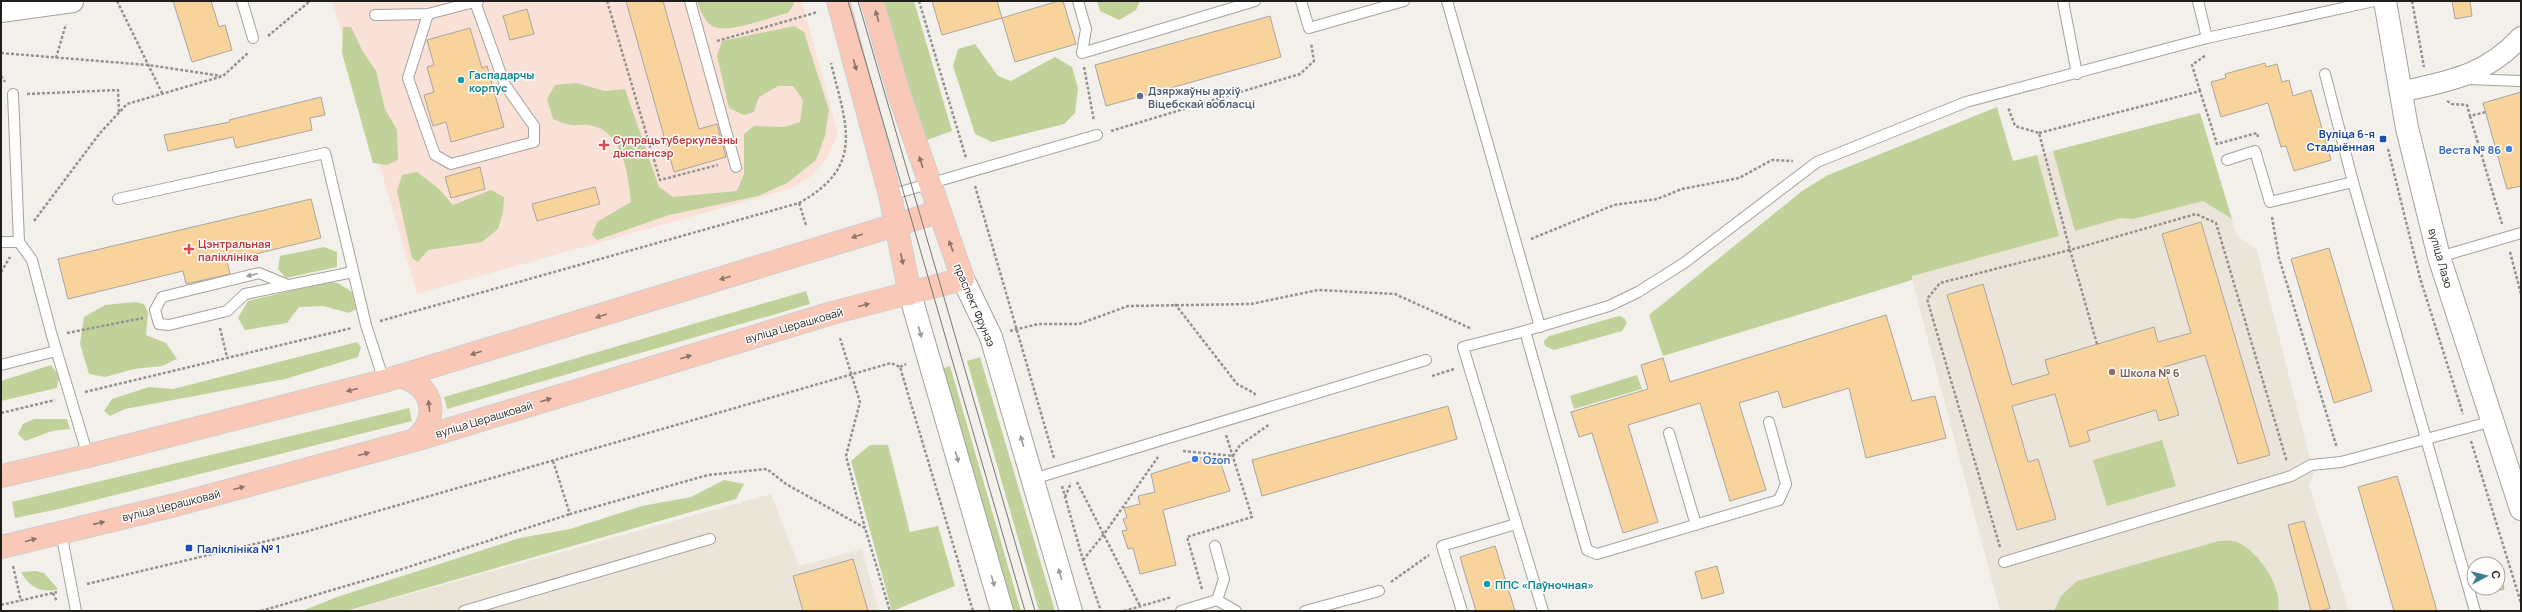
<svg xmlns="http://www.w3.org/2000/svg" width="2522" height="612" font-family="Manrope,sans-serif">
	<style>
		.built { fill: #ebe4d9 }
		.medical { fill: #f9e1d7 }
		.green { fill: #c0d299 }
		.building { fill: #f8d49c; stroke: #a8a5a1 }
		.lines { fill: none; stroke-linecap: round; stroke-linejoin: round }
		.lane-casing { stroke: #a4a29d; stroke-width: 12 }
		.street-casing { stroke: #a4a29d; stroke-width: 22 }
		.secondary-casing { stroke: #a4a29d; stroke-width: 24 }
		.primary-casing { stroke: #cececd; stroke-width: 24 }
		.path { stroke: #959390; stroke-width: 2.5; stroke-dasharray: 3 2; stroke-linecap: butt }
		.lane { stroke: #fff; stroke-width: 10 }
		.street { stroke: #fff; stroke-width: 20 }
		.secondary { stroke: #fff; stroke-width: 22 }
		.primary { stroke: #f9c8b7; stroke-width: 22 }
		.tram { stroke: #797774; stroke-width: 1 }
		.oneway { fill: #8c736a }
		.oneway2 { fill: #9a9a99 }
		.culture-dot { fill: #0f9aa8; stroke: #fffefc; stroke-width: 1.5 }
		.service-dot { fill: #5c6f8a; stroke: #fffefc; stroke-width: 1.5 }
		.transit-dot { fill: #1a4fb4; stroke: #fffefc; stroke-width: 1.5 }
		.health-dot { fill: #e0444e; stroke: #fffefc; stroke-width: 1.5 }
		.shop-dot { fill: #3f7fe0; stroke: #fffefc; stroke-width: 1.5 }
		.education-dot { fill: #8d6e63; stroke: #fffefc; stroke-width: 1.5 }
		.labels { text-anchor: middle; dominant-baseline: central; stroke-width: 3; stroke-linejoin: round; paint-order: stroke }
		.culture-label { font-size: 11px; font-weight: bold; fill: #0d838f; stroke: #fffefc; text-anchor: start }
		.service-label { font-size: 11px; font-weight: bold; fill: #4e5e75; stroke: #fffefc; text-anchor: start }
		.transit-label { font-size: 11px; font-weight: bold; fill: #164399; stroke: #fffefc; text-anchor: end }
		.health-label { font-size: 11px; font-weight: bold; fill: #be3a42; stroke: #fffefc; text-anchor: start }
		.shop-label { font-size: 11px; font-weight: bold; fill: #366cbe; stroke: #fffefc; text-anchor: end }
		.street-label { font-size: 11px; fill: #1f1e1d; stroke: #fffefc }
		.education-label { font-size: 11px; font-weight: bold; fill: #785e54; stroke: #fffefc; text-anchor: start }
	</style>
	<rect width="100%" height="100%" fill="#f3f0eb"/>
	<g class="built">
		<polygon points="2200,113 2237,236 2257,250 2314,474 2309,485 2349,611 2000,611 1912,280 1887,194"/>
		<polygon points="771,494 799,566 862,549 879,611 348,611"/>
	</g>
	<polygon class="medical" points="332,1 802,1 838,134 828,156 813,175 792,188 417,294"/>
	<g class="green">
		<path d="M697,1h96l1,3 -6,9c-18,4 -57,20 -74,14 -9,-4 -14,-17 -17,-26z"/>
		<polygon points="882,1 914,1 952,131 927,140 919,125"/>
		<polygon points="1097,1 1140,1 1136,10 1119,20 1100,11"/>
		<path d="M794,26l10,6 25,78 -4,26 -9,24 -29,23 -29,13 -89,19 -72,25 -5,-5 5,-13 34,-20c-3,-28 -8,-72 -42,-77 -6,-1 -12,1 -18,0 -6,-1 -12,-4 -18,-6l-6,-20 8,-14 21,-2 29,8 20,-2 34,98 14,10 64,-6 7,-17v-40l10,-8 30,1 16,-5 3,-22 -10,-14h-15l-19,11 -5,15 -10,3 -15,-7 -12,-52 5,-15z"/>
		<polygon points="343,27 351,27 363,52 376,71 385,109 397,130 398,160 387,165 373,163 342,53"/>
		<polygon points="975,44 998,76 1011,81 1055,57 1072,67 1078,88 1075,113 1064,124 992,142 975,134 953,66 958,49"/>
		<polygon points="1997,107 2013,161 2037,155 2059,236 1912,276 1912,280 1663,356 1649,315 1802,191 1828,175"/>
		<polygon points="2200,113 2232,219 2203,201 2133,219 2120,218 2075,231 2053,151"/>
		<polygon points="417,172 438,188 453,205 491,190 504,197 503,212 498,229 482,242 428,250 418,262 412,258 397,191 402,175"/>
		<polygon points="324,247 337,252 337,267 286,278 278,269 280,256"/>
		<polygon points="328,282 338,283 352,292 356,309 349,313 323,306 299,307 287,323 245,330 238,318 248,301"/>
		<polygon points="806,291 810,304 447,409 444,397"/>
		<polygon points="135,302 144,304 148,313 146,335 166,343 177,359 162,366 134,369 105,377 89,374 80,344 84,317 105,305"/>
		<polygon points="1619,316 1624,318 1627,323 1622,331 1554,350 1545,346 1544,341 1549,336"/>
		<polygon points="357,342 361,347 358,357 285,379 125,409 110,416 104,411 112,399 149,387 173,389"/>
		<polygon points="980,357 1055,611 1039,611 967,361"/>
		<polygon points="51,365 59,376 57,388 1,401 1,381"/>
		<polygon points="950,366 1021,611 1011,611 941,369"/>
		<polygon points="1637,375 1642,389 1574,409 1570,396"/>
		<polygon points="409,408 412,421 59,509 15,518 12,502"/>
		<polygon points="34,419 67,419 70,429 52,431 25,441 18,434 23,424"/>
		<polygon points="2162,440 2176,486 2107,506 2093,460"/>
		<polygon points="870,445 888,445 910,532 938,526 955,586 892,611 851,461"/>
		<polygon points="724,480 744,484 736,499 346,611 302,611 337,597 520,538 570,529 642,506 691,497"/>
		<path d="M2219,541c5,0 13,-1 18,1 22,10 46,45 41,69h-224l7,-15 16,-15z"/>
		<path d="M35,571l9,2 14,16c-16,5 -29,-2 -37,-17z"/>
	</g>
	<g class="building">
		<polygon points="173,1 211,1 219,27 225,25 232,50 192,62"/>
		<polygon points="626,1 663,1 699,129 717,124 726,157 674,172"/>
		<polygon points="932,1 997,1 1002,18 942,35"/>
		<polygon points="1058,1 1063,1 1076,44 1015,62 1002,18"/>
		<polygon points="2452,1 2470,1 2472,16 2455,19"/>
		<polygon points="527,9 534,34 510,40 503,16"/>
		<polygon points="1270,16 1281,57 1106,106 1095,65"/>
		<polygon points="470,28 482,68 487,66 504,127 451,142 446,122 433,126 424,95 434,92 427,67 434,65 427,40"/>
		<polygon points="2265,63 2266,67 2277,64 2282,82 2289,80 2293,96 2311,90 2331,160 2294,171 2286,146 2281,147 2268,103 2221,117 2211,82 2226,78 2225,74"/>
		<polygon points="2521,92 2521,186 2507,189 2483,103"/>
		<polygon points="321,97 325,115 310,118 312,130 236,148 233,137 168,151 164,135 230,122 229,120"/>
		<polygon points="480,167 485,189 451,198 445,177"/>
		<polygon points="595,187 600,204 537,221 532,204"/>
		<polygon points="311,199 321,238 227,261 230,274 186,284 183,271 68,299 58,259"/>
		<polygon points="2201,222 2270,455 2238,464 2205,355 2164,367 2179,415 2159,421 2156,410 2087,431 2090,441 2070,447 2055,394 2012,406 2028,462 2038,459 2056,519 2017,530 1947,295 1983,284 2012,385 2049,374 2045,360 2154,327 2158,342 2191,333 2162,234"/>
		<polygon points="2329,248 2372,391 2334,403 2291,259"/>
		<polygon points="1886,315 1912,401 1935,396 1946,438 1866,458 1849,388 1783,408 1778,391 1739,403 1766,490 1730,501 1700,403 1628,425 1658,522 1623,533 1592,433 1579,437 1571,412 1648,389 1641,365 1663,358 1670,382"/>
		<polygon points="1448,406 1457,439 1262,496 1252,460"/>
		<polygon points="1207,456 1219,458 1230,491 1163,510 1176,565 1140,574 1133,548 1128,549 1122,531 1127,530 1123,519 1127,518 1124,508 1140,504 1138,496 1155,492 1151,474"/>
		<polygon points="2397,476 2409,515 2437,611 2394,611 2358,487"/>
		<polygon points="2304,521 2330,608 2320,611 2311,611 2288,525"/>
		<polygon points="1495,546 1515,611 1476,611 1460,557"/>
		<polygon points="853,559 868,611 803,611 793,576"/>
		<polygon points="2497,561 2504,589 2487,593 2486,588 2498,588 2498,564 2487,564"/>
		<polygon points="1717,566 1724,593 1702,599 1695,572"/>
	</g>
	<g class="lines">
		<defs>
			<g id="lane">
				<polyline points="242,1 253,38"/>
				<polyline points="690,1 736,167"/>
				<polyline points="1078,1 1086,29 1082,53 1255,1"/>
				<polyline points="1301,1 1309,28 1404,1"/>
				<polyline points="1447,1 1540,327"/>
				<polyline points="2063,1 2077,74"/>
				<polyline points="2198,1 2207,38"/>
				<polyline points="428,14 408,78 435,155 451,164 534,142 534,126 505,85 475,2"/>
				<polyline points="375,15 428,14 478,1"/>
				<polyline points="2325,74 2353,182 2475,611"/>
				<polyline points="2467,79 2521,81"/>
				<polyline points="13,94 19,242"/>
				<polyline points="2227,160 2255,151 2270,202 2353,182"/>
				<polyline points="890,195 1097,135"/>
				<polyline points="118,199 325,153 366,325 384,381"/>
				<polyline points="1,242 19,242 32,260 52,336 88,456"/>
				<polyline points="2439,257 2521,233"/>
				<polyline points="288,285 259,273 162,297 155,310 159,324 169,325 227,311 245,294 353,272"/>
				<polyline points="1525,331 1587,550 1597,554 1779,500 1786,484 1769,422"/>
				<polyline points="1,365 56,351"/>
				<polyline points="1669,433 1696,525"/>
				<polyline points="1033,479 1426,360"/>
				<polyline points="61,532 76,611"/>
				<polyline points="2004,562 2291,476 2311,465 2341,462 2493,421"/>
				<polyline points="1217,600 1236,611"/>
				<polyline points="464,611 710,539"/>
				<polyline points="1181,611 1217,600 1224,579 1215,546"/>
				<polyline points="1305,611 1379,591"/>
				<polyline points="1462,611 1442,546 1516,524"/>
				<polyline points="1543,611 1463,347 1525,331 1609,306 1638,292 1684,263 1817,162 1966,102 2207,38 2374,1"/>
			</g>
			<g id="street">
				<polyline points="1,12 73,2"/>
				<path d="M2400,92c49,-11 85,-16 121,-55"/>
			</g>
			<g id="secondary">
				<polyline points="2385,1 2407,128 2439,257 2521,509"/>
				<polyline points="963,279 991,337 1071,611"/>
				<polyline points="910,294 1002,611"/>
			</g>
			<g id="primary">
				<polyline points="838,1 890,195 910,294"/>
				<path d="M399,376c34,8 42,41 16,64"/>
				<polyline points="1,476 88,456 384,381 938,212"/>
				<polyline points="1,547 175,505 415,440 832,313 963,279 899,94 872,1"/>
			</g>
		</defs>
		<use href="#lane" class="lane-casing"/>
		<use href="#street" class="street-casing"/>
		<use href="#secondary" class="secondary-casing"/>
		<use href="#primary" class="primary-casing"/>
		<g class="path">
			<polyline points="117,1 162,93"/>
			<polyline points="607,1 660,180 718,165"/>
			<polyline points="919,1 966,158"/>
			<polyline points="2412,1 2424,67"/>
			<polyline points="268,36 310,1"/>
			<polyline points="717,41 818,12"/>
			<polyline points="1,53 148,65 221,76"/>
			<polyline points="56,58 66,24"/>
			<polyline points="1084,67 1094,121"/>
			<polyline points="1,76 5,82"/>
			<polyline points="2200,91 2192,65 2206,55"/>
			<polyline points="27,94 118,90 119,112"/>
			<polyline points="2447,101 2452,104 2467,105 2470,116 2486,112"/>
			<polyline points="2470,116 2502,224"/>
			<polyline points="1111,131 1300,74 1314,61 1311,43"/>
			<polyline points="2039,133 2200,91 2217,144 2257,133 2258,137"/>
			<polyline points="2388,149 2420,278 2463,414"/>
			<polyline points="975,186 1054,458"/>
			<polyline points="799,203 806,225"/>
			<polyline points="2272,217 2279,258 2337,448"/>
			<polyline points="34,221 100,133 127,104 223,76 249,52"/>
			<polyline points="1531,239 1614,205 1657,199 1682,189 1739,178 1772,160 1793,161"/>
			<polyline points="2510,252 2521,294"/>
			<polyline points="1,272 10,257"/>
			<polyline points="1175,304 1237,384 1254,393 1256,396"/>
			<path d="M380,321l419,-118c67,-37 47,-78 32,-140"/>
			<polyline points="220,328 227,357"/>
			<polyline points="1010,331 1038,324 1079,324 1128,306 1251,304 1318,290 1395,294 1472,329"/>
			<polyline points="67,333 143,318"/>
			<polyline points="840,338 860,402 846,456 865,528"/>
			<polyline points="2097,344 2070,250 2196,214 2216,223 2287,462"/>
			<polyline points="900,367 906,364"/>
			<polyline points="1432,376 1454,369"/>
			<polyline points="85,392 352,328"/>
			<polyline points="1,413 55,400"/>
			<polyline points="2471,441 2521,603"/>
			<polyline points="1183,451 1233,456 1240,445 1270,424"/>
			<polyline points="553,461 570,514 708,475 767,469 786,484 865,528 890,611"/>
			<polyline points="1077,482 1140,606"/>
			<polyline points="1062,486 1083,560 1101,611"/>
			<polyline points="1065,497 1071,483"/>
			<polyline points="2000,547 1927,299 1940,283 2070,250 2039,133 2015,126 2008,107"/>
			<polyline points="1083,560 1104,534 1158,457"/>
			<polyline points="13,566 21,601"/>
			<polyline points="1391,582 1429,555"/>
			<polyline points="87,584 305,532 891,363 900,367 973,611"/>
			<polyline points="1202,589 1187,537 1252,517 1226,435"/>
			<polyline points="53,593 57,602"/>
			<polyline points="1,605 57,592"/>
			<polyline points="261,611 390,573 570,514"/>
			<polyline points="1124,611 1172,597"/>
		</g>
		<use href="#lane" class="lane"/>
		<use href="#street" class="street"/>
		<use href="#secondary" class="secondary"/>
		<use href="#primary" class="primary"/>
		<g class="tram">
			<polyline points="848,1 1025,611"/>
			<polyline points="858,1 1035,611"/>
		</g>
	</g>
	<defs><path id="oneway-solid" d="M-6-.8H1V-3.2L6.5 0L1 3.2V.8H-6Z"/></defs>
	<g class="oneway">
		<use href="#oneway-solid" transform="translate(877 16) rotate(-106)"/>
		<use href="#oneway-solid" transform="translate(855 65) rotate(75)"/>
		<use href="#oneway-solid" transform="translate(921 162) rotate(-108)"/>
		<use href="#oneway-solid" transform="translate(857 236) rotate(162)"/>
		<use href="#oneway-solid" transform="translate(951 246) rotate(-110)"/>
		<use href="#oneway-solid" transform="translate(902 259) rotate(78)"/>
		<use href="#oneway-solid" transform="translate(725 278) rotate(163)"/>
		<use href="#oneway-solid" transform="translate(864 305) rotate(-14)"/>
		<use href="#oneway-solid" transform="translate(601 316) rotate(163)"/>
		<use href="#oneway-solid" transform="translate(476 353) rotate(163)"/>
		<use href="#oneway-solid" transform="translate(686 357) rotate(-17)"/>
		<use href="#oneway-solid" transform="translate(352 390) rotate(166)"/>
		<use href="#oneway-solid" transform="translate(546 400) rotate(-17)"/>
		<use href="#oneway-solid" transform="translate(429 406) rotate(-97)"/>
		<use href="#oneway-solid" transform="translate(364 454) rotate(-15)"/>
		<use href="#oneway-solid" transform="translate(239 488) rotate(-15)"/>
		<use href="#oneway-solid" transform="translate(99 523) rotate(-13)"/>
		<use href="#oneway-solid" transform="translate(31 540) rotate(-15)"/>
	</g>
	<g class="oneway2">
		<use href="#oneway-solid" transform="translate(252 275) rotate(166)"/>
		<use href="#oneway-solid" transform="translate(920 332) rotate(75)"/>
		<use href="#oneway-solid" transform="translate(1022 441) rotate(-106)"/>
		<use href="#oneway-solid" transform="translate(957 457) rotate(74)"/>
		<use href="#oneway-solid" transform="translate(1060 574) rotate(-106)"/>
		<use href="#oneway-solid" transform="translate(993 581) rotate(74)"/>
	</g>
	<g class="culture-dot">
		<circle cx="461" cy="80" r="4"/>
		<circle cx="1487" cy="584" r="4"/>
	</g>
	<circle class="service-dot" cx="1140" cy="96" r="4"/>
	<g class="transit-dot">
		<rect x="2379" y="135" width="8" height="8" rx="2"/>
		<rect x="185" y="544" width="8" height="8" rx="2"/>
	</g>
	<g class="health-dot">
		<path d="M602 139h4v4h4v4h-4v4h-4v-4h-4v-4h4z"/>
		<path d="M187 243h4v4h4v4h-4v4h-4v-4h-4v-4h4z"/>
	</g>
	<g class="shop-dot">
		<circle cx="2509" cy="149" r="4"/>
		<circle cx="1195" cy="459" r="4"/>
	</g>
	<circle class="education-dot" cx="2112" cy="372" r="4"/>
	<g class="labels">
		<g class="culture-label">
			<text x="469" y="74">Гаспадарчы<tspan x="469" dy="13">корпус</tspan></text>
			<text x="1495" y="584">ППС «Паўночная»</text>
		</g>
		<g class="service-label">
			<text x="1148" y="90">Дзяржаўны архіў<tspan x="1148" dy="13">Віцебскай вобласці</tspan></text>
		</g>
		<g class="transit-label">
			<text x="2375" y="133">Вуліца 6-я<tspan x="2375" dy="13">Стадыённая</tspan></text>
			<text x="197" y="548" text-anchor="start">Паліклініка № 1</text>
		</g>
		<g class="health-label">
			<text x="613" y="139">Супрацьтуберкулёзны<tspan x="613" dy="13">дыспансэр</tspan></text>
			<text x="198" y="243">Цэнтральная<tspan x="198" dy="13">паліклініка</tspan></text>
		</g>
		<g class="shop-label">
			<text x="2501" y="149">Веста № 86</text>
			<text x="1203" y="459" text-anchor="start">Ozon</text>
		</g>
		<g class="street-label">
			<text transform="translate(2441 258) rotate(74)">вуліца Лазо</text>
			<text transform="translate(975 305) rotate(67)">праспект Фрунзэ</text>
			<text transform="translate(794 325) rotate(-16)">вуліца Церашковай</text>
			<text transform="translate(484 419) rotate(-17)">вуліца Церашковай</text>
			<text transform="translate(171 505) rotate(-14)">вуліца Церашковай</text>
		</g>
		<g class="education-label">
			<text x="2120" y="372">Школа № 6</text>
		</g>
	</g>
	<rect width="2522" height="612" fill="none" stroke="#1f1e1d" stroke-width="4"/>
	<g transform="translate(2486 576) rotate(83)"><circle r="19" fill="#fffefc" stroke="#a5a4a3"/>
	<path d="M0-3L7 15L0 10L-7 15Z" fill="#3b7f8e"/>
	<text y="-6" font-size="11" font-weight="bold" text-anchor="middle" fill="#1f1e1d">С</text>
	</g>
</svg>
